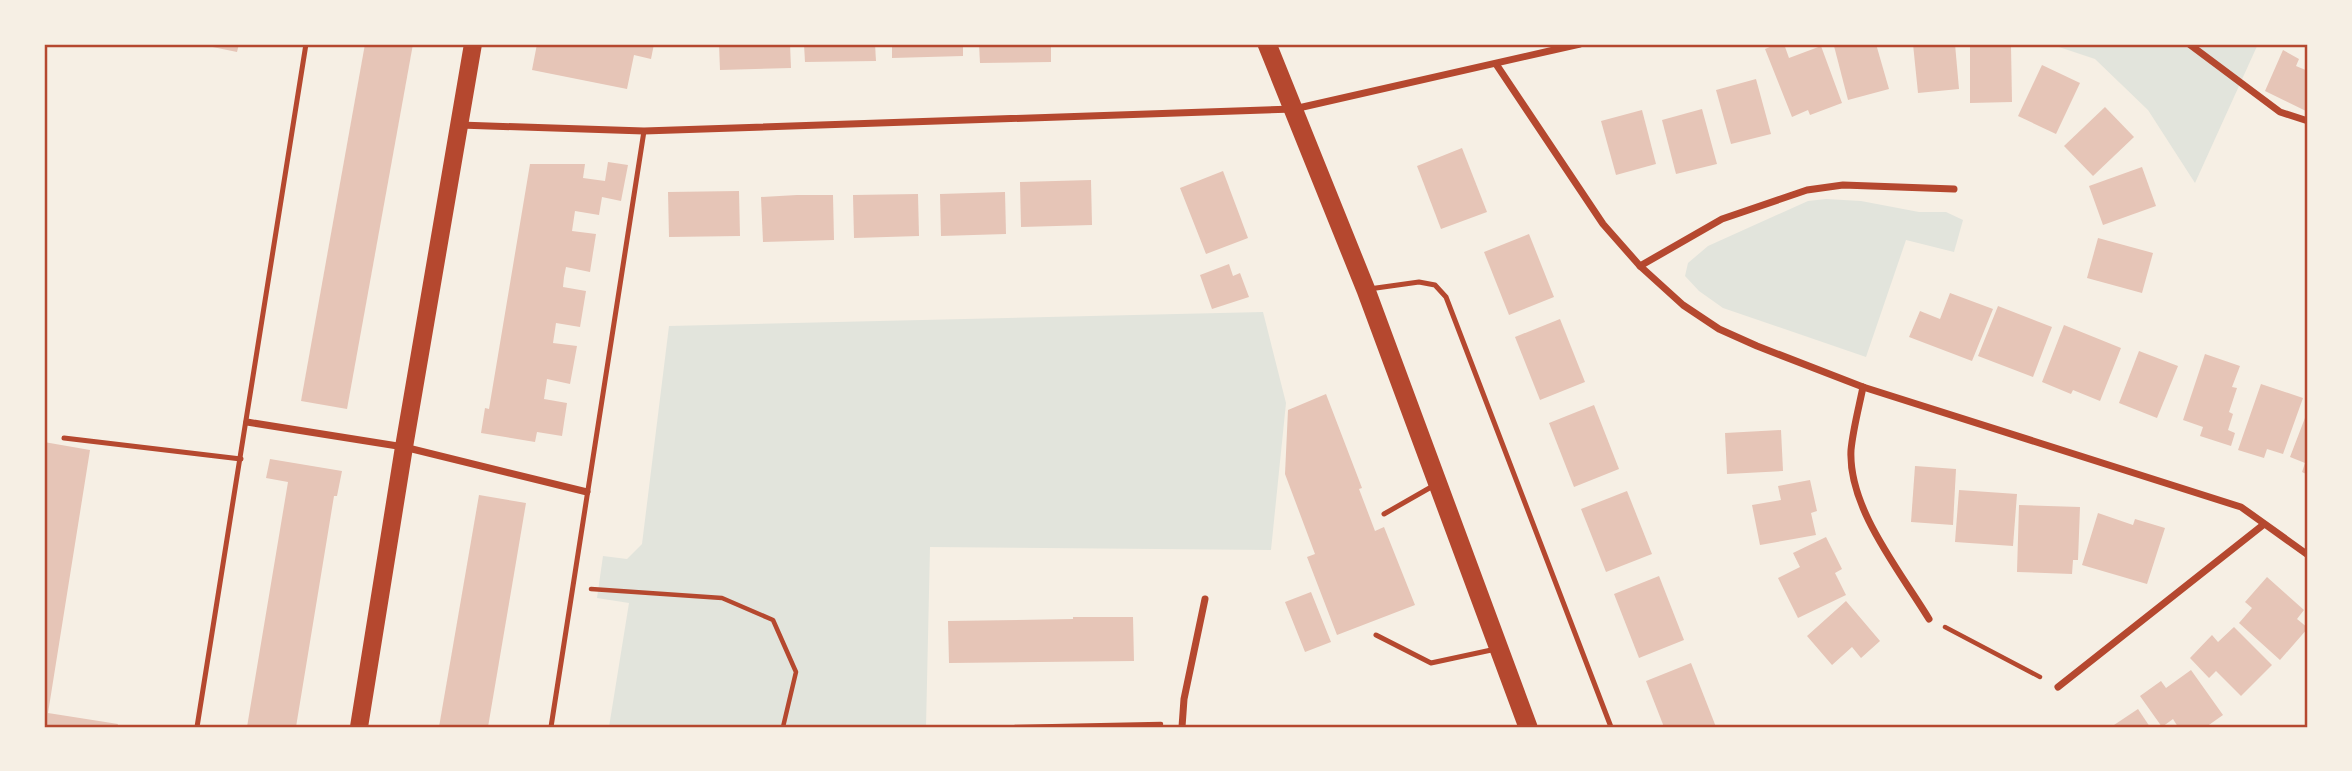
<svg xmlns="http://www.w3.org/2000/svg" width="2352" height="771" font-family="Jost,sans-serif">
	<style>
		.green { fill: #e2e4dc }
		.building { fill: #e6c5b7 }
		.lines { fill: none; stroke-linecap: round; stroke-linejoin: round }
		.path { stroke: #b5482f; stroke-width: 4.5 }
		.service { stroke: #b5482f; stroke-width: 5 }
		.minor { stroke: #b5482f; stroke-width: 7 }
		.primary { stroke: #b5482f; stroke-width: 18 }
		.trunk { stroke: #b5482f; stroke-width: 19 }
		.neatline { fill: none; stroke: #b5482f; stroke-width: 2.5 }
	</style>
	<rect width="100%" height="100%" fill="#f6efe4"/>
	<g class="green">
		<polygon points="2050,44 2258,44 2195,183 2148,110 2095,59"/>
		<polygon points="1826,199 1861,201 1919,212 1946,212 1963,220 1954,252 1906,240 1866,357 1723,308 1699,291 1685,276 1688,263 1708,246 1808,201"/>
		<polygon points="1263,312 1286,403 1271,550 930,547 926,727 609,727 629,603 597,598 603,556 627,559 642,544 669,326"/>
	</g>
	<g class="building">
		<polygon points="198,44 239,44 237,52"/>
		<polygon points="365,44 413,44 347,409 301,401"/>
		<polygon points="537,44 654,44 651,59 634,55 627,89 532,70"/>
		<polygon points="719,44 790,44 791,68 720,70"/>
		<polygon points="804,44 875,44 876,61 805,62"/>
		<polygon points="892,44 963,44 963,56 892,58"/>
		<polygon points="979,44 1051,44 1051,62 980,63"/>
		<polygon points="1777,44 1784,44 1789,58 1821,46 1842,103 1810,115 1808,110 1792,117 1765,49"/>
		<polygon points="1841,44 1876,44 1889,89 1848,100 1834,46"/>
		<polygon points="1913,44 1955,44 1959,89 1918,93"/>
		<polygon points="1970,46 2011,46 2012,102 1970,103"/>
		<polygon points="2283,50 2299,59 2296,66 2308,71 2308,112 2265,91"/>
		<polygon points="2042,65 2080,83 2056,134 2018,116"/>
		<polygon points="1756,79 1771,134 1731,144 1716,90"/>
		<polygon points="2105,107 2134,137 2093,176 2064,146"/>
		<polygon points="1702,109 1717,164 1676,174 1662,120"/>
		<polygon points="1642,110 1656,164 1616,175 1601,121"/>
		<polygon points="1462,148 1487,212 1441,229 1417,166"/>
		<polygon points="608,162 628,165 621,201 602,197 599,215 575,211 572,231 596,234 590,272 566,267 564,277 563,287 586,291 580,327 556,323 553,343 577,346 570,384 547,379 544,399 567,403 562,436 537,432 535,442 481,433 485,408 489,409 530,164 585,164 583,178 605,181"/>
		<polygon points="2142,167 2156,206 2103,225 2089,186"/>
		<polygon points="1223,171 1248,238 1206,254 1180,188"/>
		<polygon points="1091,180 1092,225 1021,227 1020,182"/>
		<polygon points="739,191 740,236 669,237 668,192"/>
		<polygon points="1005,192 1006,234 941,236 940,194"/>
		<polygon points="918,194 919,236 854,238 853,195"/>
		<polygon points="797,195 833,195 834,240 763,242 761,197"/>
		<polygon points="1529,234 1554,297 1509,315 1484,252"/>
		<polygon points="2098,238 2153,253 2142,293 2087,278"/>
		<polygon points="1229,264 1233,276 1240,273 1249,297 1212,309 1200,275"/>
		<polygon points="1950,293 1993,309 1972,361 1909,337 1920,311 1940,319"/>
		<polygon points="1998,306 2052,327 2033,377 1978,356"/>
		<polygon points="1560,319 1585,382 1540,400 1515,337"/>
		<polygon points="2064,325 2121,348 2100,401 2073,390 2071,394 2042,382"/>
		<polygon points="2139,351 2178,366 2157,418 2119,403"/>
		<polygon points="2205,354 2240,366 2232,387 2237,388 2229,412 2233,414 2228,430 2235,433 2231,446 2200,436 2203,427 2183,420"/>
		<polygon points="2261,384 2303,398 2283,454 2267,449 2264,458 2238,450"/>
		<polygon points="1326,394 1362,488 1359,489 1375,531 1384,527 1415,605 1337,635 1307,557 1315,554 1285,474 1288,410"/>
		<polygon points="1594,405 1619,469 1574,487 1549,423"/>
		<polygon points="2308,410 2308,475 2302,472 2305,463 2290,457"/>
		<polygon points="1781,430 1783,471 1727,474 1725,433"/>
		<polygon points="44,442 90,450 48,713 118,724 117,727 44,727"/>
		<polygon points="270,459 342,471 337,496 334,496 296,727 247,727 288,482 266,478"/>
		<polygon points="1915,466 1956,469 1953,525 1911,522"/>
		<polygon points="1810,480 1817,511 1811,513 1816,535 1760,545 1752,505 1781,500 1778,486"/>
		<polygon points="1959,490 2017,494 2013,546 1955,542"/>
		<polygon points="1627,491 1652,554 1606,572 1581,509"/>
		<polygon points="479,495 526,503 514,574 488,727 439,727"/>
		<polygon points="2019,505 2080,507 2078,560 2073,560 2072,574 2017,572"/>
		<polygon points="2098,513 2133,525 2135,519 2165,528 2147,584 2082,565"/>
		<polygon points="1826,537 1842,569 1835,573 1846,595 1798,618 1778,578 1800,567 1793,553"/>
		<polygon points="1659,576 1684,640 1639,658 1614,594"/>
		<polygon points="2267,577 2304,610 2297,619 2308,628 2280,660 2239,623 2252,608 2245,602"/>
		<polygon points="1311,592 1331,642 1305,652 1285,602"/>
		<polygon points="1846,601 1880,641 1861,658 1852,647 1832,665 1807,636"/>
		<polygon points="1073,617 1133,617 1134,661 949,663 948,621 1073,619"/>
		<polygon points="2234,627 2272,665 2241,696 2216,671 2209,678 2190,658 2212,635 2218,642"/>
		<polygon points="1691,663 1716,727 1664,727 1646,681"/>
		<polygon points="2191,670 2223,715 2206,727 2178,727 2173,719 2162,727 2140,696 2161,681 2166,688"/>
		<polygon points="2138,709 2150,727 2111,727"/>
	</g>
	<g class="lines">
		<g class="path">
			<polyline points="591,589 722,598 773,620 796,672 783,727"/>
			<polyline points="1945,627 2040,677"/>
			<polyline points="1015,727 1161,724"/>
		</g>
		<g class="service">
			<polyline points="1369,289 1419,282 1435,285 1446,297 1611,727"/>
			<polyline points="64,438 241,459"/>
			<polyline points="1384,514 1433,486"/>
			<polyline points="1376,635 1431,663 1496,649"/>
			<polyline points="197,727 306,44"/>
			<polyline points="551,727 644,131"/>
		</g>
		<g class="minor">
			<polyline points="2189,44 2280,112 2308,121"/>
			<polyline points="1496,64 1603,224 1640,266 1683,305 1719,329 1757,346 1863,387 2241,507 2308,555"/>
			<polyline points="460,125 644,131 1294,109 1580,44"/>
			<polyline points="1640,266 1722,219 1807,190 1843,185 1954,189"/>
			<path d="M1863,387c-4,20 -10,42 -12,63 -3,58 49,121 78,169"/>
			<polyline points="247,422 404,447 587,492"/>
			<polyline points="2058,687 2263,525"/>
			<polyline points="1182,727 1184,699 1205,599"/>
		</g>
		<polyline class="primary" points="359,727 404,447 473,44"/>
		<polyline class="trunk" points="1267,44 1366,290 1528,727"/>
	</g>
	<rect width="2352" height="771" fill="none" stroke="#f6efe4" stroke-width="91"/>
	<rect x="46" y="46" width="2260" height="680" class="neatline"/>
</svg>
